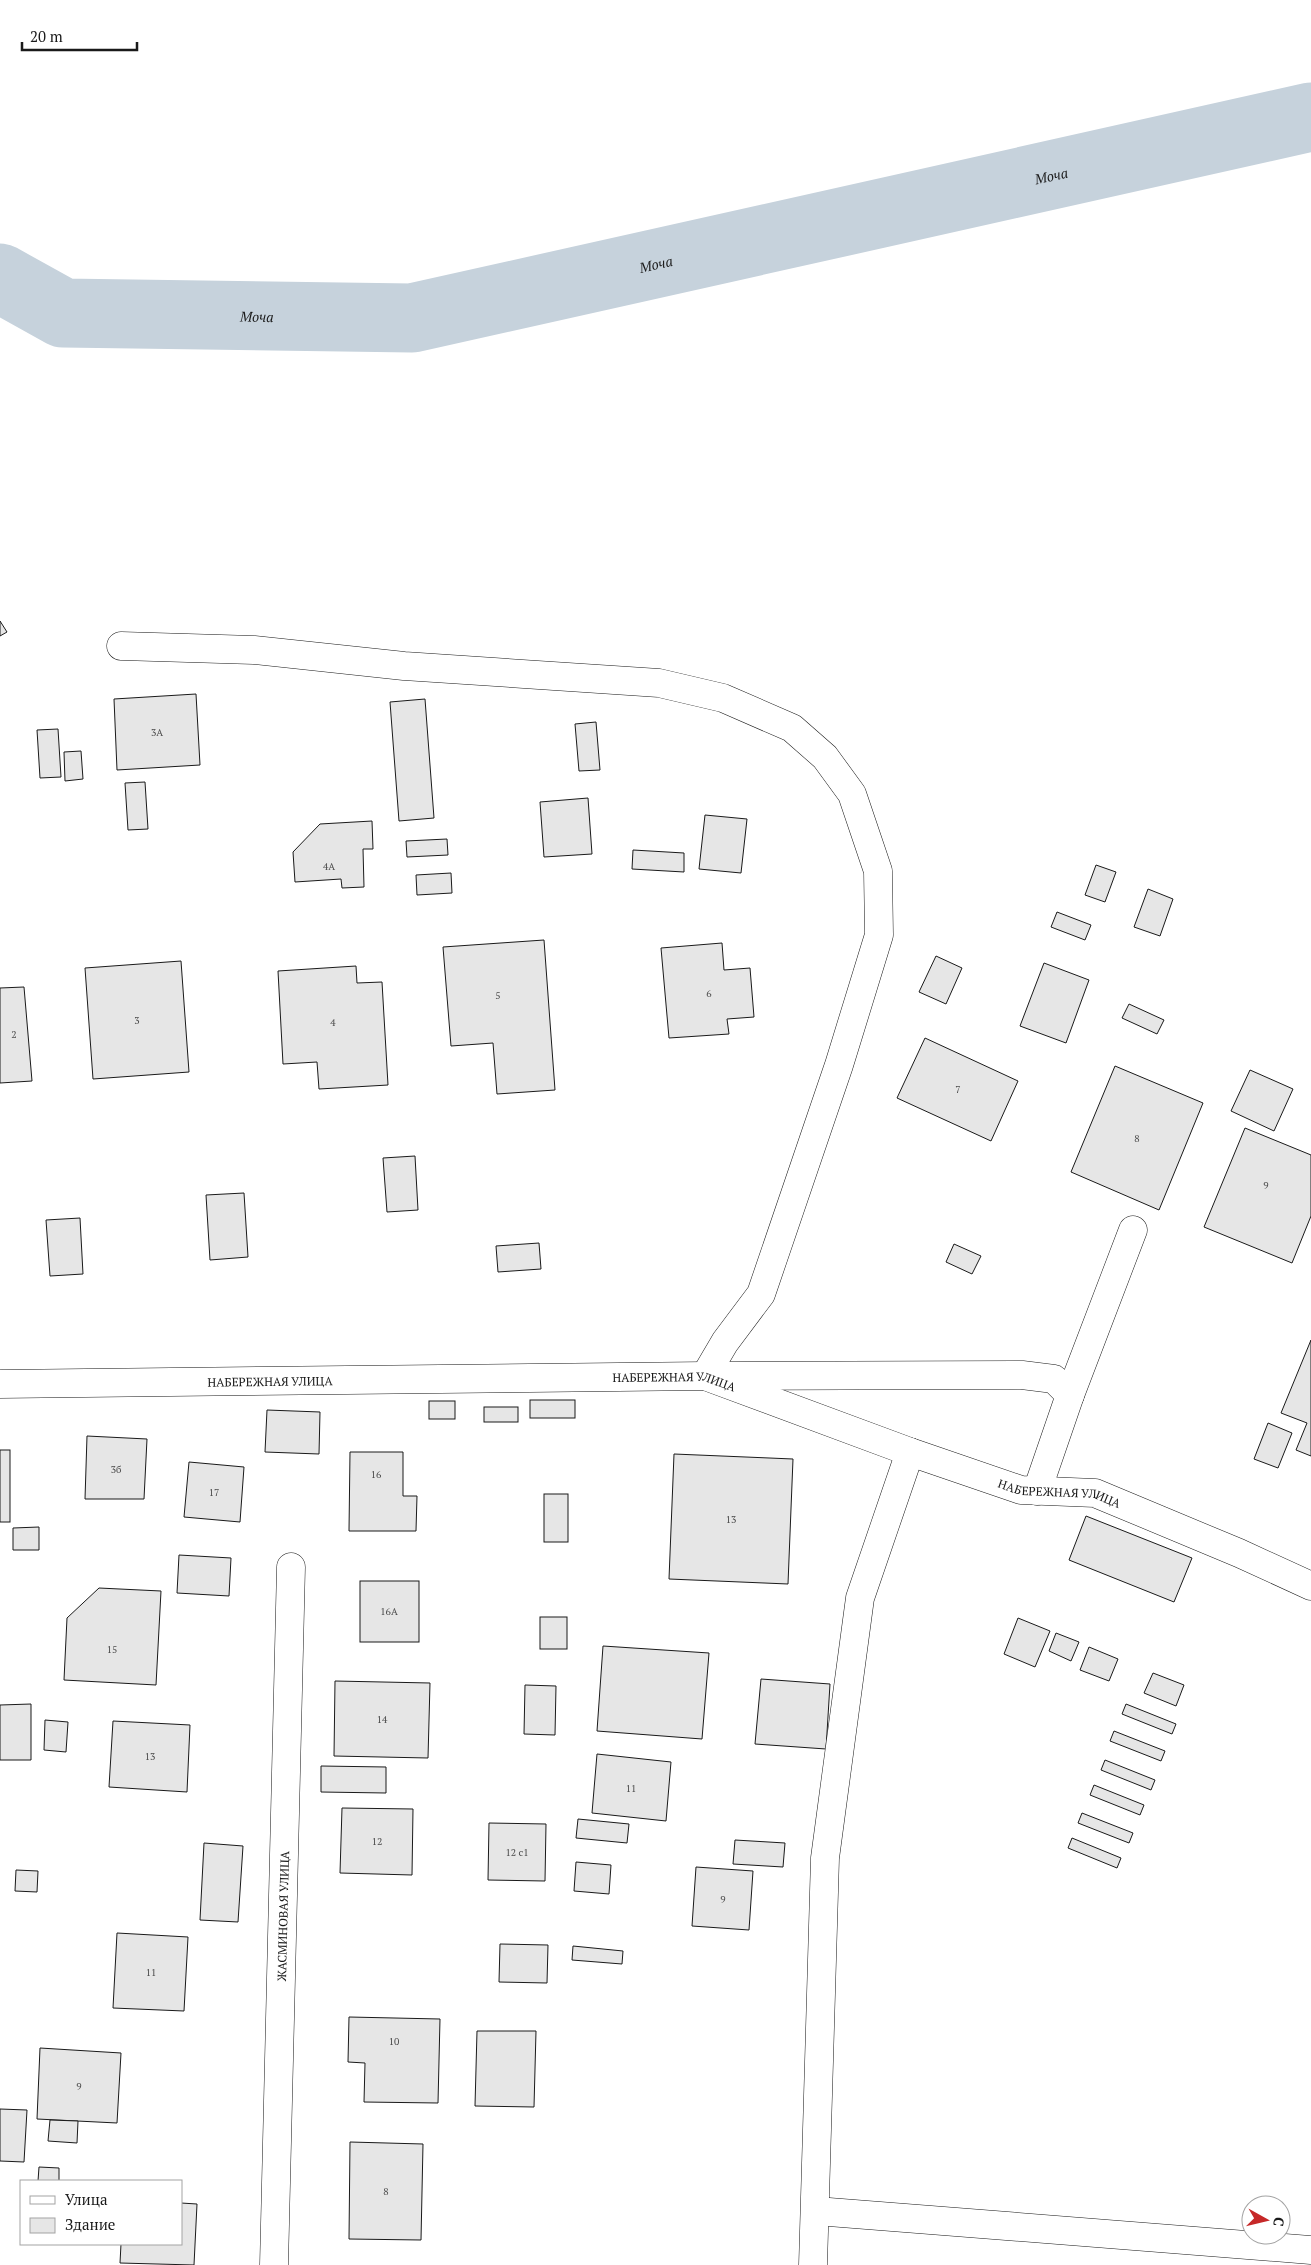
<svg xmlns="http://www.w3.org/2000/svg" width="1311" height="2265" font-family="'PT Serif',serif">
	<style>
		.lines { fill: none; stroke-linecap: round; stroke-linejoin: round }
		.river { stroke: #c6d2dc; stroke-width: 69 }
		.building { fill: #e6e6e6; stroke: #1a1a1a }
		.minor-casing { stroke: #1a1a1a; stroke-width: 29 }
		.minor { stroke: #fff; stroke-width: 28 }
		.labels { text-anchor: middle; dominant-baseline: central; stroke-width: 4; stroke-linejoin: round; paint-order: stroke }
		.number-label { font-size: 10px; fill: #4d4d4d }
		.street-label { font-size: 12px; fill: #1a1a1a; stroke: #fff }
		.water-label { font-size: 14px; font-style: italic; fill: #1a1a1a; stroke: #fff }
	</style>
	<rect width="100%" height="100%" fill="#fff"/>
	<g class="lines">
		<path class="river" id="s1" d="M0,278l63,35 349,5 899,-201"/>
	</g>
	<g class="building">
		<polygon points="0,621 7,632 0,636"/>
		<polygon points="196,694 200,765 117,770 114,699"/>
		<polygon points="425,699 434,818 399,821 390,702"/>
		<polygon points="596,722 600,770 579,771 575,724"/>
		<polygon points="58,729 61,777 40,778 37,730"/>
		<polygon points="81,751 83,779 65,781 64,752"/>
		<polygon points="145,782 148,829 128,830 125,783"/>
		<polygon points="588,798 592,854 544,857 540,802"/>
		<polygon points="705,815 747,819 741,873 699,869"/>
		<polygon points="372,821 373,849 363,849 364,887 342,888 341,879 295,882 293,852 320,824"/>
		<polygon points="447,839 448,855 407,857 406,841"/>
		<polygon points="633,850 684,853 684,872 632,869"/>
		<polygon points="1096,865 1116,872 1105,902 1085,895"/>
		<polygon points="451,873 452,893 417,895 416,875"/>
		<polygon points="1148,889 1173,899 1160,936 1134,927"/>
		<polygon points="1057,912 1091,925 1085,940 1051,927"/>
		<polygon points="544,940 555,1090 497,1094 493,1043 451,1046 443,947"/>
		<polygon points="722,943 724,970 750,968 754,1017 727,1019 729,1034 669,1038 661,948"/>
		<polygon points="936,956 962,968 946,1004 919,992"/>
		<polygon points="181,961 189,1072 93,1079 85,968"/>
		<polygon points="1044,963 1089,980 1066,1043 1020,1026"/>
		<polygon points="356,966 357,983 382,982 388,1085 319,1089 317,1062 283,1064 278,971"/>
		<polygon points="24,987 32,1081 0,1083 0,988"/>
		<polygon points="1129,1004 1164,1020 1157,1034 1122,1018"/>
		<polygon points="925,1038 1018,1081 991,1141 897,1098"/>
		<polygon points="1115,1066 1203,1103 1159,1210 1071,1172"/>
		<polygon points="1250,1070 1293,1089 1274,1131 1231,1111"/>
		<polygon points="1245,1128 1311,1155 1311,1216 1292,1263 1204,1227"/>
		<polygon points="415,1156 418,1210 387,1212 383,1158"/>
		<polygon points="244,1193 248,1257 210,1260 206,1195"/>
		<polygon points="80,1218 83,1274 50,1276 46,1220"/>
		<polygon points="539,1243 541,1269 498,1272 496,1246"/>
		<polygon points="954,1244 981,1256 972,1274 946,1262"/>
		<polygon points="1311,1340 1311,1456 1296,1450 1307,1423 1281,1413"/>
		<rect x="530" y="1400" width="45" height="18"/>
		<rect x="429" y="1401" width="26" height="18"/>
		<rect x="484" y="1407" width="34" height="15"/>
		<polygon points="267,1410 320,1412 319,1454 265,1452"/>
		<polygon points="1268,1423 1292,1433 1278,1468 1254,1459"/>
		<polygon points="87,1436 147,1439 144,1499 85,1499"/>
		<rect x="0" y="1450" width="10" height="72"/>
		<polygon points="350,1452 403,1452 403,1496 417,1496 416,1531 349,1531"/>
		<polygon points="674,1454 793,1459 788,1584 669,1579"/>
		<polygon points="189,1462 244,1467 240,1522 184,1517"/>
		<rect x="544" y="1494" width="24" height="48"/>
		<polygon points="1086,1516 1192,1558 1174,1602 1069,1560"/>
		<polygon points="39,1527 39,1550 13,1550 13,1528"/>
		<polygon points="179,1555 231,1558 229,1596 177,1593"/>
		<rect x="360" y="1581" width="59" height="61"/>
		<polygon points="99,1588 161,1591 156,1685 64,1680 67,1618"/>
		<rect x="540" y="1617" width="27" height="32"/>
		<polygon points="1018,1618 1050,1631 1035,1667 1004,1654"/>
		<polygon points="1056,1633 1079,1642 1071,1661 1049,1651"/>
		<polygon points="603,1646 709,1653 702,1739 597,1731"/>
		<polygon points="1089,1647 1118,1659 1109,1681 1080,1670"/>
		<polygon points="1153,1673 1184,1685 1176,1706 1144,1693"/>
		<polygon points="761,1679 830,1684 826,1749 755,1744"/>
		<polygon points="335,1681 430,1683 428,1758 334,1756"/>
		<polygon points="525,1685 556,1686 555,1735 524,1734"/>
		<polygon points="31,1704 31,1760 0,1760 0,1705"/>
		<polygon points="1126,1704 1176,1724 1172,1734 1122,1714"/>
		<polygon points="45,1720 68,1722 66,1752 44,1750"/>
		<polygon points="113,1721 190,1725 187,1792 109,1787"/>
		<polygon points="1114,1731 1165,1751 1161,1761 1110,1741"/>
		<polygon points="597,1754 671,1762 666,1821 592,1813"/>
		<polygon points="1105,1760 1155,1780 1151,1790 1101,1770"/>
		<polygon points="321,1766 386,1767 386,1793 321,1792"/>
		<polygon points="1094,1785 1144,1805 1140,1815 1090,1795"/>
		<polygon points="342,1808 413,1809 412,1875 340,1873"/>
		<polygon points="1082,1813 1133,1833 1129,1843 1078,1823"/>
		<polygon points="578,1819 629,1824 627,1843 576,1838"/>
		<polygon points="489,1823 546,1824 545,1881 488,1880"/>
		<polygon points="1072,1838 1121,1858 1117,1868 1068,1848"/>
		<polygon points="735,1840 785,1843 783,1867 733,1864"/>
		<polygon points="204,1843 243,1846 238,1922 200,1920"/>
		<polygon points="576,1862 611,1865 609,1894 574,1891"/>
		<polygon points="696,1867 753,1871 749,1930 692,1926"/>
		<polygon points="16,1870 38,1871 37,1892 15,1891"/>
		<polygon points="117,1933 188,1937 184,2011 113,2008"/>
		<polygon points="500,1944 548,1945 547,1983 499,1982"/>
		<polygon points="573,1946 623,1951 622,1964 572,1960"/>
		<polygon points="349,2017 440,2019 438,2103 364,2102 365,2063 348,2062"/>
		<polygon points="477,2031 536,2031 534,2107 475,2106"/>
		<polygon points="40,2048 121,2053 117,2123 37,2119"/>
		<polygon points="0,2109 27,2110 24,2162 0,2161"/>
		<polygon points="50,2120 78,2121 77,2143 48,2141"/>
		<polygon points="350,2142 423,2144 421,2240 349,2239"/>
		<polygon points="39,2167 59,2168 59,2181 38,2181"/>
		<polygon points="181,2203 197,2204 194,2265 120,2263 121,2244 181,2244"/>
	</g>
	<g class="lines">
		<defs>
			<g id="minor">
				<polyline points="121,646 254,650 404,666 659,683 723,698 792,728 825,757 852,794 878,871 879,935 839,1065 761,1294 725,1342 705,1376"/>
				<polyline points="722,1376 1022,1375 1054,1379 1070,1395 1037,1491"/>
				<path id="s2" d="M0,1384l705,-8 205,76 111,38 74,3 144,60 72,33"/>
				<polyline points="1070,1395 1133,1230"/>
				<polyline points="816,2211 1311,2250"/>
				<path id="s3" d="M274,2265l17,-698"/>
				<polyline points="813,2265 825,1858 860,1598 910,1452"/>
			</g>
		</defs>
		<use href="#minor" class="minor-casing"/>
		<use href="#minor" class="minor"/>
	</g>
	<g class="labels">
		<g class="number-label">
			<text x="157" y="732">3А</text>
			<text x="329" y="866">4А</text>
			<text x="709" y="993">6</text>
			<text x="498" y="995">5</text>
			<text x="137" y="1020">3</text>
			<text x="333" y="1022">4</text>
			<text x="14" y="1034">2</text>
			<text x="958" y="1089">7</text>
			<text x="1137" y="1138">8</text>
			<text x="1266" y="1185">9</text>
			<text x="116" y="1469">3б</text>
			<text x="376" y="1474">16</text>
			<text x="214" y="1492">17</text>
			<text x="731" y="1519">13</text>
			<text x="389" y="1611">16А</text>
			<text x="112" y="1649">15</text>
			<text x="382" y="1719">14</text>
			<text x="150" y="1756">13</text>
			<text x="631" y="1788">11</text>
			<text x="377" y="1841">12</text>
			<text x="517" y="1852">12 с1</text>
			<text x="723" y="1899">9</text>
			<text x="151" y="1972">11</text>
			<text x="394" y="2041">10</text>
			<text x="79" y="2086">9</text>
			<text x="386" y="2191">8</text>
		</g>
		<g class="street-label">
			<text stroke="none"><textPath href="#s2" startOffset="270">НАБЕРЕЖНАЯ УЛИЦА</textPath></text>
			<text stroke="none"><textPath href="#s2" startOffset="675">НАБЕРЕЖНАЯ УЛИЦА</textPath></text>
			<text stroke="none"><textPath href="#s2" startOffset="1080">НАБЕРЕЖНАЯ УЛИЦА</textPath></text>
			<text stroke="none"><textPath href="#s3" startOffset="349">ЖАСМИНОВАЯ УЛИЦА</textPath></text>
		</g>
		<g class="water-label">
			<text stroke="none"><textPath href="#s1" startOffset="1076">Моча</textPath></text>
			<text stroke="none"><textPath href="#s1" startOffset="671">Моча</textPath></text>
			<text stroke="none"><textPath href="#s1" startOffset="266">Моча</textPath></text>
		</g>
	</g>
	<rect x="20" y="2180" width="162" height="65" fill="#ffffff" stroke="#a3a3a3"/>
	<rect x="30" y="2196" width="25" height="8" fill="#ffffff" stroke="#a3a3a3"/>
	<text x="65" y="2205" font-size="15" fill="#1a1a1a">Улица</text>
	<rect x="30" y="2218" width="25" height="15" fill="#e6e6e6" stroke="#a3a3a3"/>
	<text x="65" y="2230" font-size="15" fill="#1a1a1a">Здание</text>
	<g transform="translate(1266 2220) rotate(98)"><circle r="24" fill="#ffffff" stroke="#a3a3a3"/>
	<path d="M0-4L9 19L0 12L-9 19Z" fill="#c62828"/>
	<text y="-8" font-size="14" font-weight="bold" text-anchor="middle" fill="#1a1a1a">С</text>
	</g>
	<path d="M22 42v8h115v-8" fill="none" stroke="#1a1a1a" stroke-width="2.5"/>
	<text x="30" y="42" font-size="15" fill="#1a1a1a" stroke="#ffffff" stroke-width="4" paint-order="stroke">20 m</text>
</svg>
